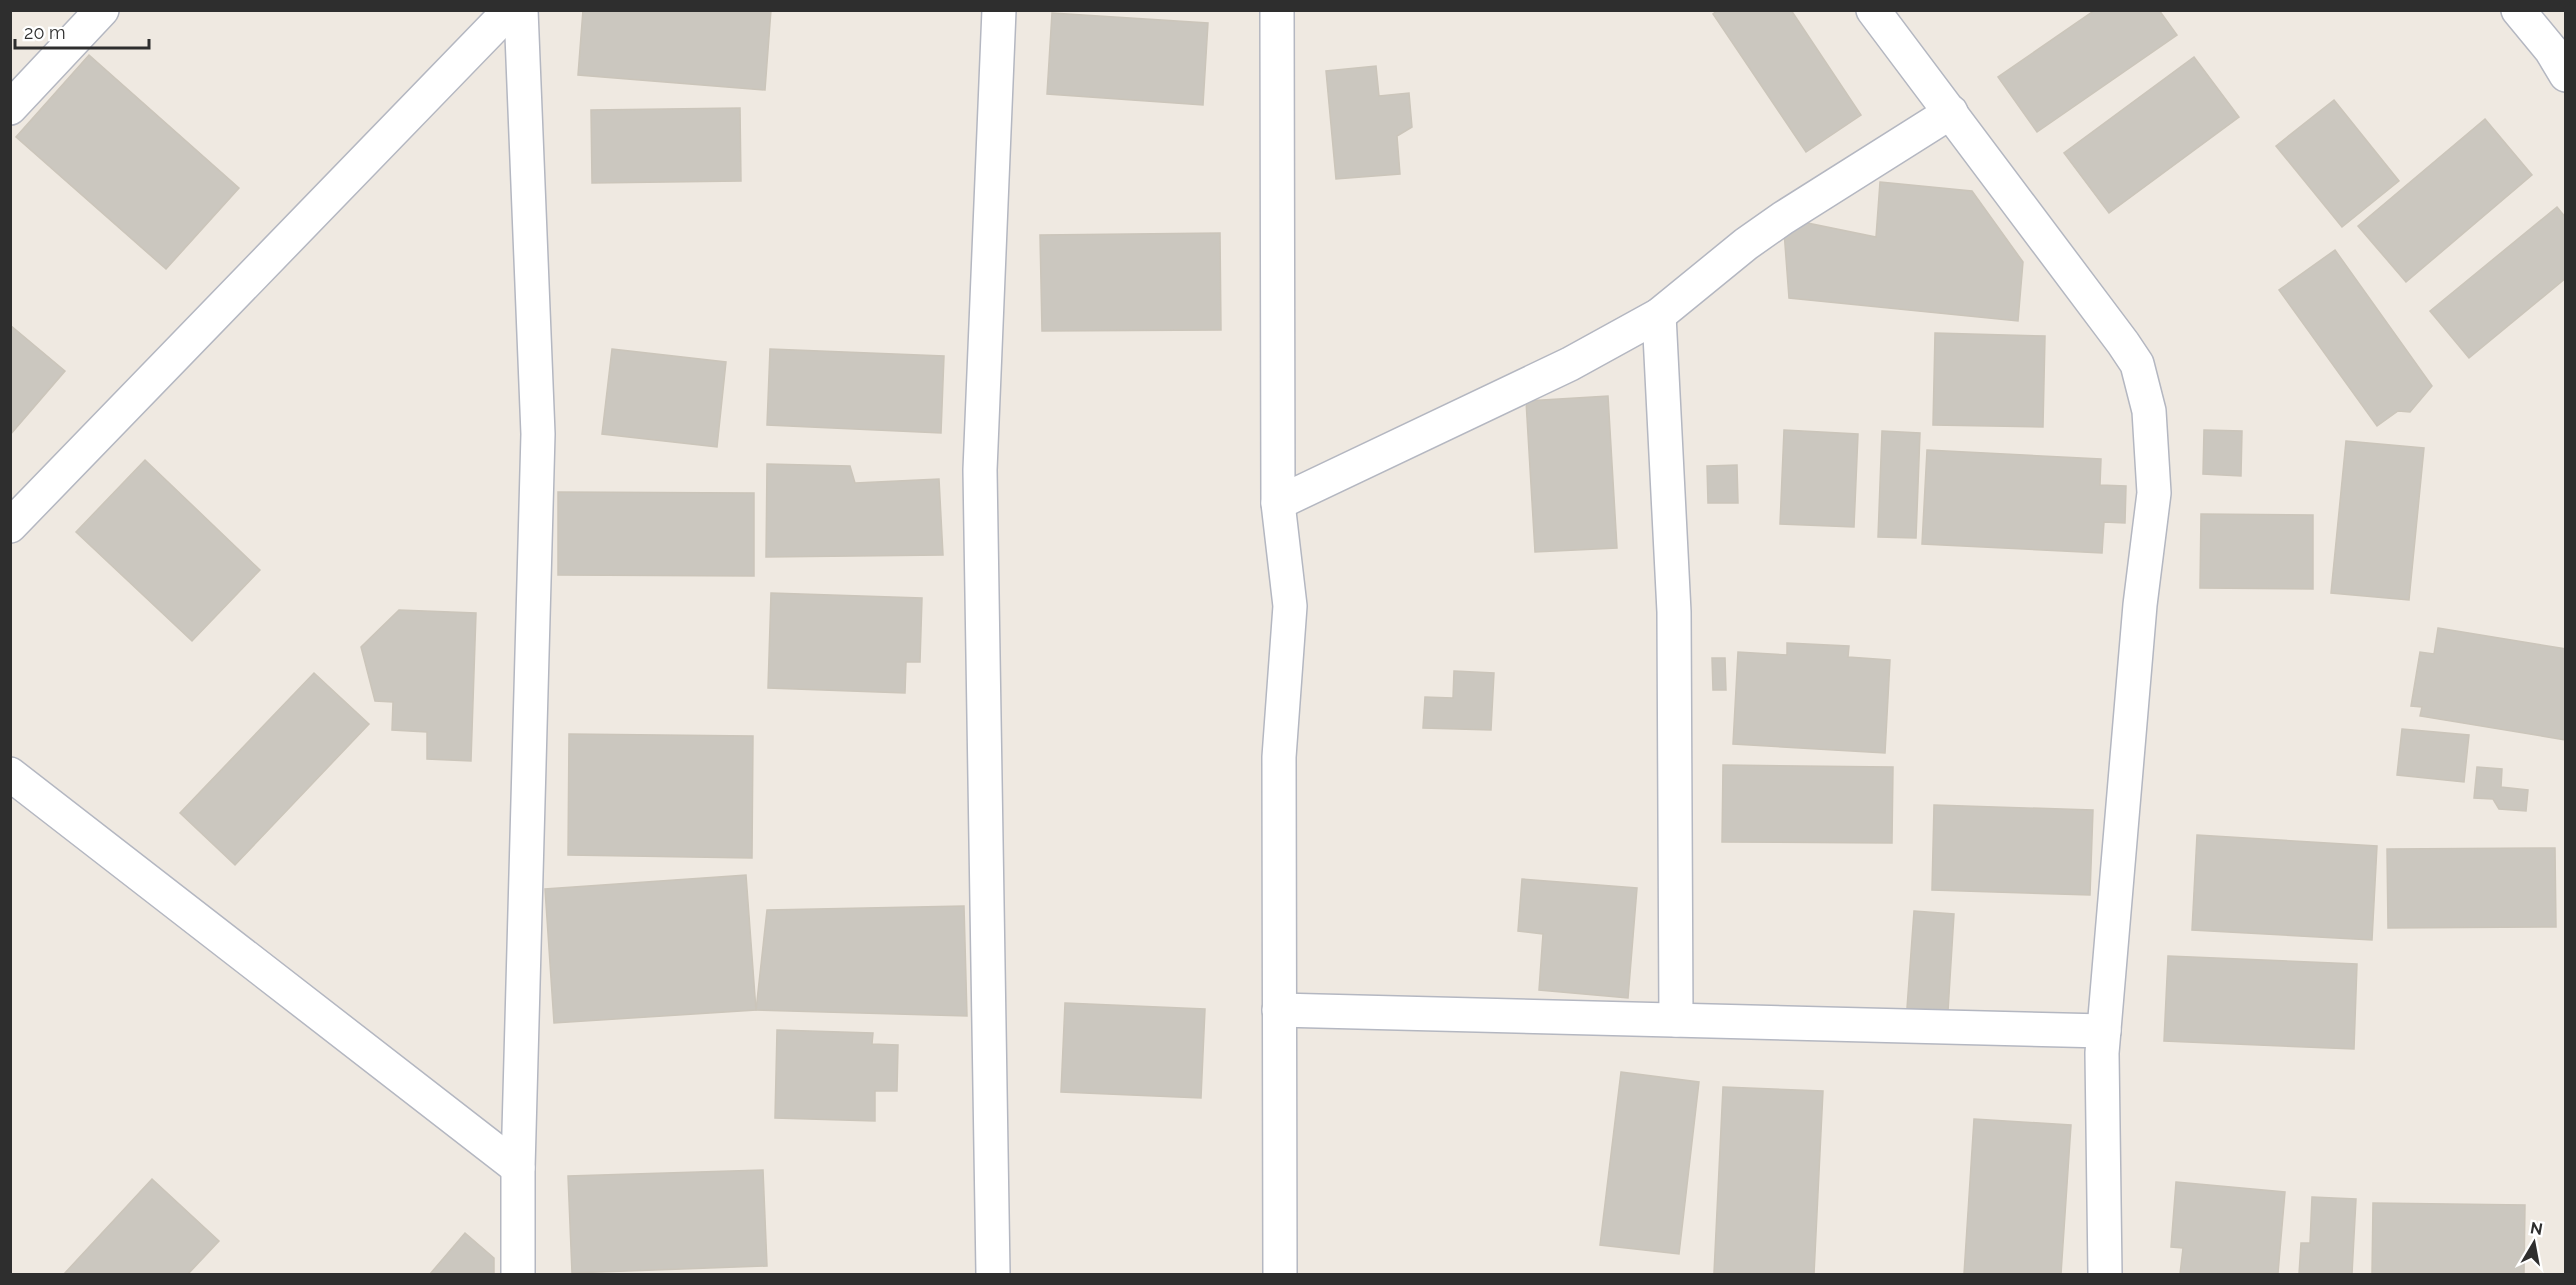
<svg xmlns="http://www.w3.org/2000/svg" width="2576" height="1285" font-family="Raleway,sans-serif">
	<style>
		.building { fill: #cbc7bf; stroke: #cbc5ba; stroke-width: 1.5 }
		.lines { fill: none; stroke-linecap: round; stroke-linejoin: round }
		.minor-casing { stroke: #b4b7c1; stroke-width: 36 }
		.minor { stroke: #fff; stroke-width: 33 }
	</style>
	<rect width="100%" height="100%" fill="#efe9e1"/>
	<g class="building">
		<polygon points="583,10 771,10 765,90 578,75"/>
		<polygon points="1718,10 1791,10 1861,115 1806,152 1713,14"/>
		<polygon points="2095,10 2159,10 2177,35 2037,132 1998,77"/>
		<polygon points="1052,13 1208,23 1203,105 1047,94"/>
		<polygon points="89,55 239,188 166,269 16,137"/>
		<polygon points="2194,57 2239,117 2109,213 2064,153"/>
		<polygon points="1376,66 1379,96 1409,93 1412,127 1397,136 1400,174 1336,179 1326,71"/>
		<polygon points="2334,100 2399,181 2342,227 2276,146"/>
		<polygon points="740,108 741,181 592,183 591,110"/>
		<polygon points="2485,119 2532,175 2406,282 2358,226"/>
		<polygon points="1880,182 1972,191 2023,262 2018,321 1789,298 1783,218 1876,237"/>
		<polygon points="2557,207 2566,218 2566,278 2469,358 2430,311"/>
		<polygon points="1220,233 1221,330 1042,331 1040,235"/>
		<polygon points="2335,250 2432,386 2410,412 2398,411 2377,426 2279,290"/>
		<polygon points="10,325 65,371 10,435"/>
		<polygon points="1935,333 2045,336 2043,427 1933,425"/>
		<polygon points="612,349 726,362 717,447 602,434"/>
		<polygon points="770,349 944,356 941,433 767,425"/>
		<polygon points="1608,396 1617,548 1535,552 1526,401"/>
		<polygon points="1784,430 1858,434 1854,527 1780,524"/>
		<polygon points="2204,430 2242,431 2241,476 2203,474"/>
		<polygon points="1882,431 1920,433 1916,538 1878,537"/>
		<polygon points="2346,441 2424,448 2409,600 2331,593"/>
		<polygon points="1927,450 2101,459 2100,485 2126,486 2125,523 2104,522 2102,553 1922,544"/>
		<polygon points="145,460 260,570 192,641 76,532"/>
		<polygon points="767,464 850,466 855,483 939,479 943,555 766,557"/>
		<polygon points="1737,465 1738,503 1708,503 1707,466"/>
		<polygon points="558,492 754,493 754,576 558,575"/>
		<polygon points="2201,514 2313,515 2313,589 2200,588"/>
		<polygon points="771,593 922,598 920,662 906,662 905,693 768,688"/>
		<polygon points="399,610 476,613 471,761 427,759 427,732 392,730 393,702 375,701 361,647"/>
		<polygon points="2438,628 2566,649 2566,740 2420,716 2422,707 2411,706 2420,652 2434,654"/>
		<polygon points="1787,643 1849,646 1848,657 1890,660 1885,753 1733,744 1738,652 1787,655"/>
		<polygon points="1712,658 1725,658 1726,690 1713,690"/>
		<polygon points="1454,671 1494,673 1491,730 1423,728 1425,697 1453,698"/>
		<polygon points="314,673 369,724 235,865 180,813"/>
		<polygon points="2402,729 2469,735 2464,782 2397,775"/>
		<polygon points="569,734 753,736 752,858 568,855"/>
		<polygon points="1723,765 1893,767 1892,843 1722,842"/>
		<polygon points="2477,767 2502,769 2501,787 2528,790 2526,811 2499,809 2493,799 2474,798"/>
		<polygon points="1934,805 2093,810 2090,895 1932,890"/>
		<polygon points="2197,835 2377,846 2372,940 2192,930"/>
		<polygon points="2555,848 2556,927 2388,928 2387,849"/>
		<polygon points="746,875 756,1010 554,1023 545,889"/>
		<polygon points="1522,879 1637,888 1628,998 1539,990 1543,934 1518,931"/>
		<polygon points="964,906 967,1016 756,1010 767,910"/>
		<polygon points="1914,911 1954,914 1948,1011 1907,1008"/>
		<polygon points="2168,956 2357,964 2354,1049 2164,1041"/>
		<polygon points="1065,1003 1205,1009 1201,1098 1061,1092"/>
		<polygon points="777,1030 873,1033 872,1044 898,1045 897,1091 875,1091 875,1121 775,1118"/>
		<polygon points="1621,1072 1699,1082 1679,1254 1600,1245"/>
		<polygon points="1723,1087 1823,1091 1814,1274 1714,1273"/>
		<polygon points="1974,1119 2071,1125 2061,1274 1964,1274"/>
		<polygon points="763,1170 767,1266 572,1273 568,1176"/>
		<polygon points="152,1179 219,1241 188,1274 64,1274"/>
		<polygon points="2176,1182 2285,1192 2278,1273 2180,1274 2183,1248 2171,1247"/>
		<polygon points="2312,1197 2356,1199 2352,1274 2299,1274 2301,1243 2310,1243"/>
		<polygon points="2373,1203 2525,1205 2524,1274 2372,1274"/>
		<polygon points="465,1233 494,1258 494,1274 430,1274"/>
	</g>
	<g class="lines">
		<defs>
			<g id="minor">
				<polyline points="1277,10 1278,503 1290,606 1279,757 1280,1274"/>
				<polyline points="1873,10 2123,343 2137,364 2149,411 2154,493 2140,605 2102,1053 2105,1274"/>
				<polyline points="2518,10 2551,50 2566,75"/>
				<polyline points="10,108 102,10"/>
				<polyline points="1659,315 1674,612 1676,1020"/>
				<polyline points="1278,503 1570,364 1659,315 1746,244 1783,218 1951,112"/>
				<polyline points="10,526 510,10"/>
				<polyline points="10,774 518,1168"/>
				<polyline points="1279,1010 2104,1031"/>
				<polyline points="518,1274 518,1168 538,434 521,10"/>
				<polyline points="993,1274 980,470 999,10"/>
			</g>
		</defs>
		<use href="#minor" class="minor-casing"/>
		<use href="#minor" class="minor"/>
	</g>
	<rect width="2576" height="1285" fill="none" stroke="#2e2e2e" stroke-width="24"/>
	<g transform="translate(2534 1243) rotate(10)" stroke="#ffffff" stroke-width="4.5" paint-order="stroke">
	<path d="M0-4.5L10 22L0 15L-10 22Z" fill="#2e2e2e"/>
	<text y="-9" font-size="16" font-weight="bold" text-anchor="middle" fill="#2e2e2e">N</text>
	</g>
	<path d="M15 39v9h134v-9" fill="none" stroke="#2e2e2e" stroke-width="3"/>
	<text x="24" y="39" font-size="18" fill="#2e2e2e" stroke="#ffffff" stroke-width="4.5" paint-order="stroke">20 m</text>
</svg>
